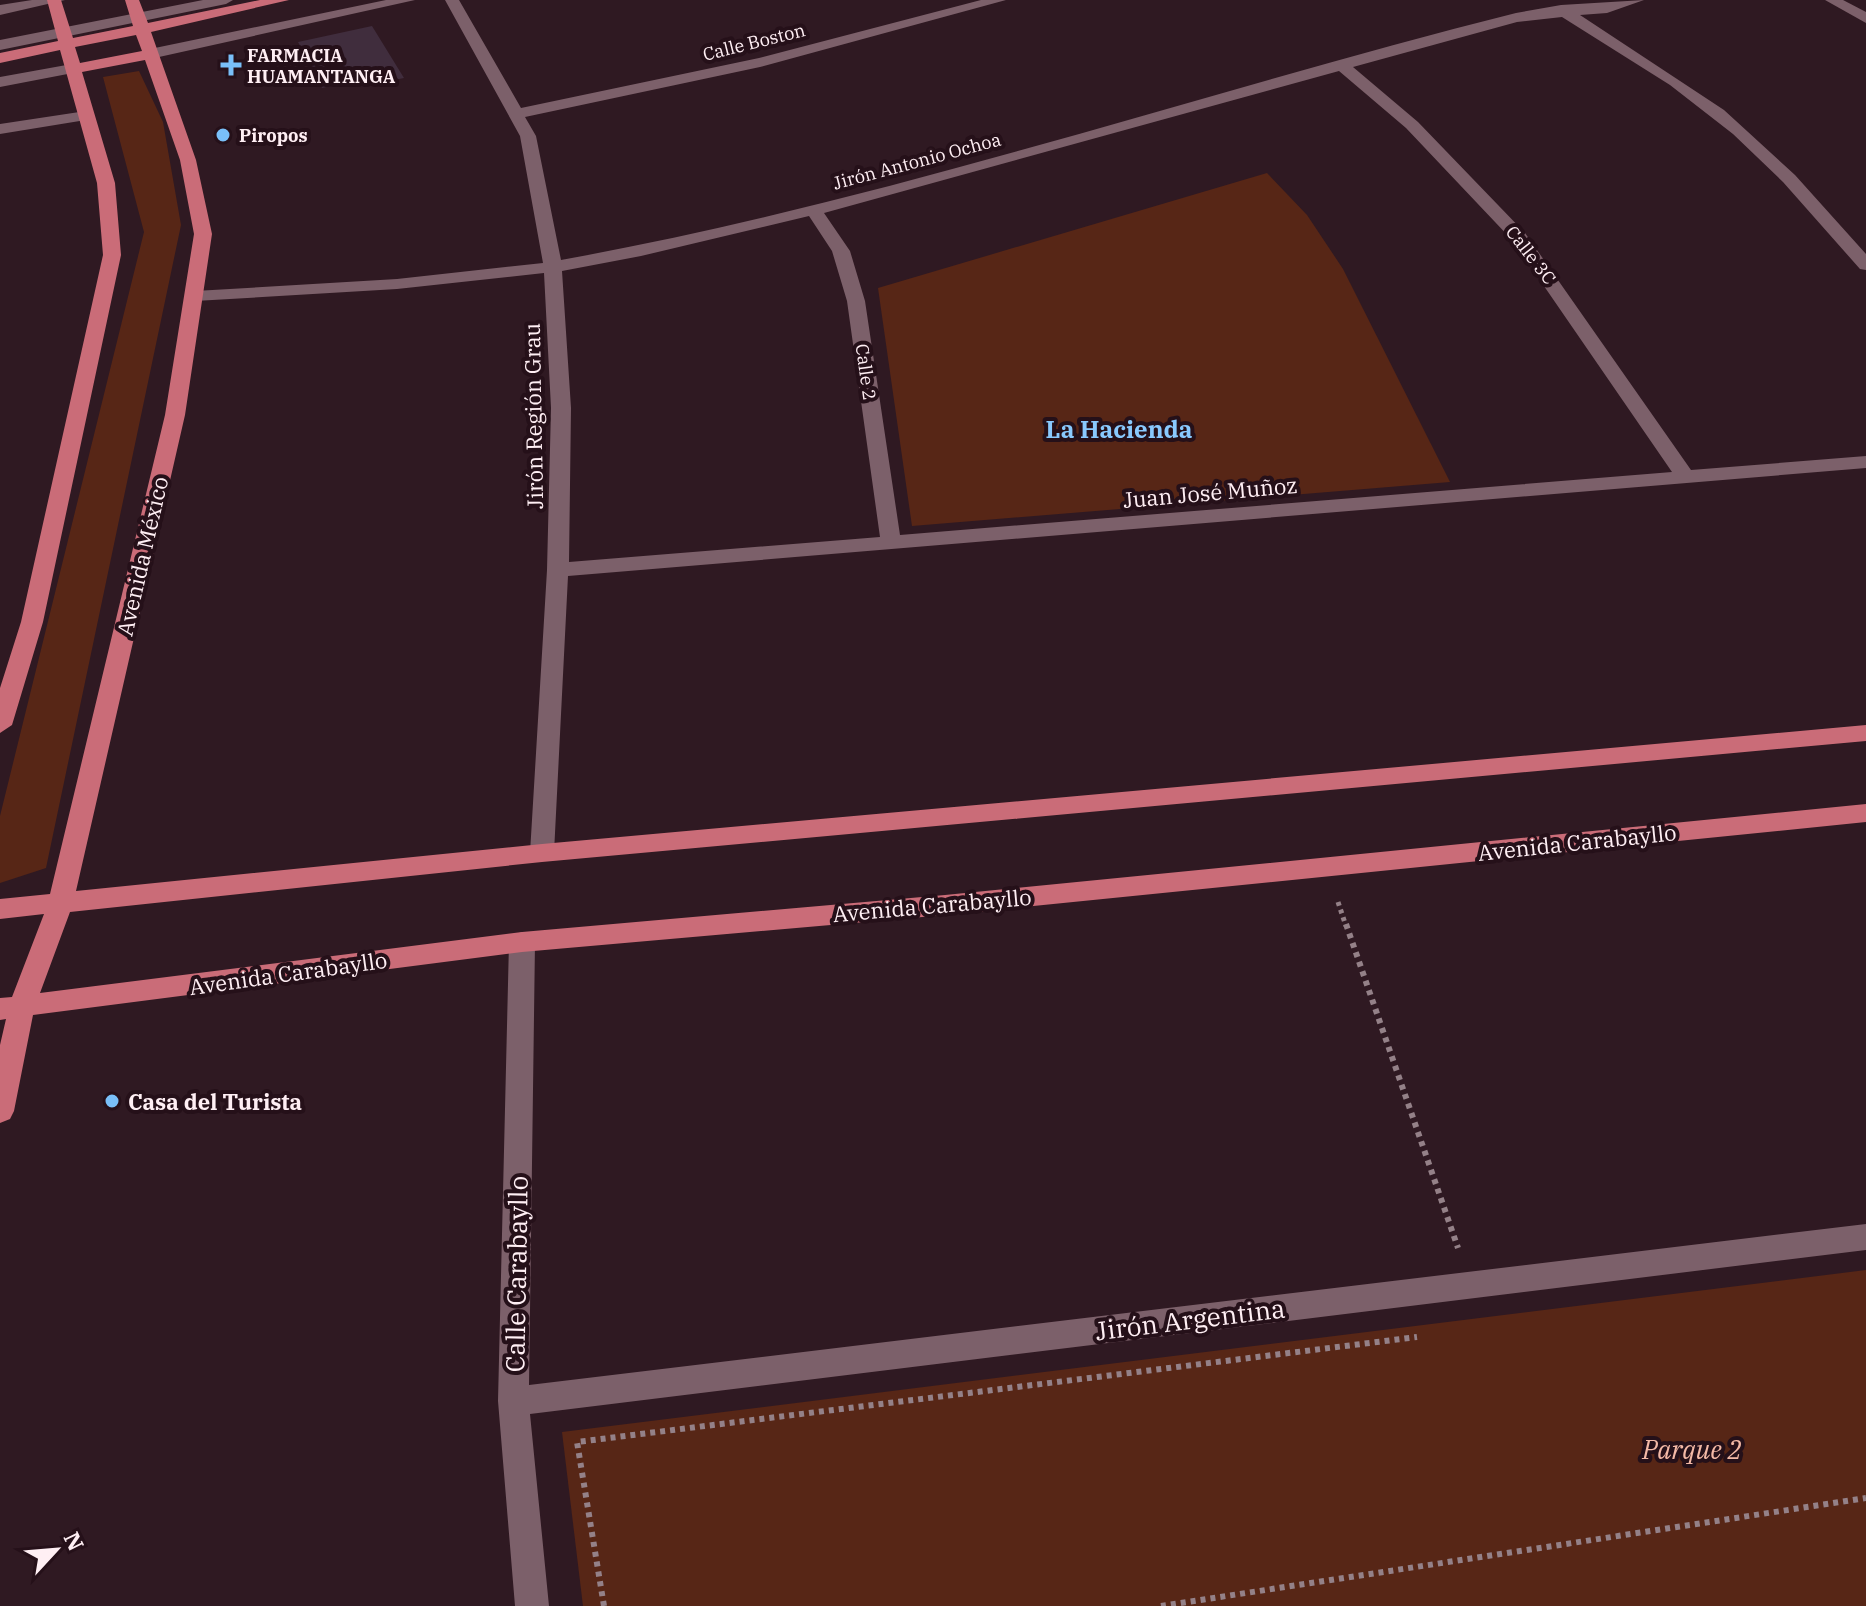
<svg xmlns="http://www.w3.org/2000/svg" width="1866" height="1606" font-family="'IBM Plex Serif',serif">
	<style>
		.green { fill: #572616 }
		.building { fill: #402d3d }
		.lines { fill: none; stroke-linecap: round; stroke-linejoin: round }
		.path-far1 { stroke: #948188; stroke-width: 5; stroke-dasharray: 4 4; stroke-linecap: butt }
		.path { stroke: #948188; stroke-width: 6; stroke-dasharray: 5 5; stroke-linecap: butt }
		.minor { fill: #7c606a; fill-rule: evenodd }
		.major { fill: #ca6c78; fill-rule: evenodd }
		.poi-dot { fill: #79bff8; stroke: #251019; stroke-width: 3 }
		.labels { text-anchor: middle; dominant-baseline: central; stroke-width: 8; stroke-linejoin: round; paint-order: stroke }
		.far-street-label { font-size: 18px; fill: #ffeff4; stroke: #251019 }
		.far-poi-label { font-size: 18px; font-weight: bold; fill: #ffeff4; stroke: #251019; text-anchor: start }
		.street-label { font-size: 22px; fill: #ffeff4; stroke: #251019 }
		.poi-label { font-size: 22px; font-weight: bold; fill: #ffeff4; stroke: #251019; text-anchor: start }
		.neighbourhood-label { font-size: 24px; font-weight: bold; fill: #89c9fe; stroke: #251019 }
		.near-street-label { font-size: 26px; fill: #ffeff4; stroke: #251019 }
		.near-park-label { font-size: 26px; font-style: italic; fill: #f4b9a6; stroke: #251019 }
	</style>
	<rect width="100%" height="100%" fill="#2f1922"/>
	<g class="green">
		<polygon points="139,71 163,122 181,225 46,868 0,883 0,816 144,232 103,77"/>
		<polygon points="1267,173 1307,215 1343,269 1450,482 912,526 878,288"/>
		<polygon points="1866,1270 1866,1606 583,1606 562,1432"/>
	</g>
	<polygon class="building" points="372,26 404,78 359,87 355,81 322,88 298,42"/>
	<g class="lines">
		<polyline class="path-far1" points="1338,902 1346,926"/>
		<g class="path">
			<polyline points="1346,924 1458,1248"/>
			<polyline points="604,1606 577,1442 1417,1337"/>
			<polyline points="1161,1606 1866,1498"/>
		</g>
		<g class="minor">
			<polygon points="32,0 65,0 0,15 0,5"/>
			<polygon points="203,0 233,0 226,4 0,50 0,40"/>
			<polygon points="386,0 415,0 150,59 142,54 150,49"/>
			<path d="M445,0h14l62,108 238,-50 222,-58h25l-246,67 -235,50 11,19 25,124c323,-58 637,-167 955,-247l45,-8 83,-5 -37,13 -27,2 144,95 71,65 71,79v16l-6,-1 -77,-87 -50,-48 -63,-49 -108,-68 -45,5 -164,45 65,55 107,111 166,237 175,-14v12l-1298,108 -14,277 -3,7h-18l-3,-7 17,-283 4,-162 -7,-135 -147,16 -202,12 -9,-5 9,-5 202,-12 146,-16 -23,-127zM1339,71l67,57 107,113 159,231 -772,63 -35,-234 -15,-50 -26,-38zM809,216l23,35 15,50 33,236 -311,25 2,-154 -9,-137 79,-15z"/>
			<polygon points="1825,0 1843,0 1866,12 1866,23"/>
			<polygon points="72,64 80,69 78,72 0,87 0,77"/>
			<polygon points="86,111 92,113 92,119 0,134 0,124"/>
			<polygon points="522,932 531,935 535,942 529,1385 1866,1224 1866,1250 530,1414 549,1606 515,1606 498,1401 509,942 513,935"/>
		</g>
		<path class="major" d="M47,0h14l12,38 60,-12 -8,-26h14l9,23 112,-23h29l-138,32 45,128 16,74 -27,181 -109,476 466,-47 1324,-119v16l-1324,121 -472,50 -30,81 482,-61 423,-37 921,-91v18l-921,93 -423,37 -489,63 -19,96 -4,8 -10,4v-78l6,-26 -6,1v-22l12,-1 32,-83 -44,5v-20l50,-5 115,-479 29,-181 -14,-74 -35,-100 -63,12 33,111 6,72 -78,367 -31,103 -12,8v-45l21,-66 82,-367 -6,-72 -37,-133 -60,13v-10l58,-12zM136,35l6,16 -62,12 -5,-16z"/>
	</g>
	<g class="poi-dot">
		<path d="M227 53h8v8h8v8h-8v8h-8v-8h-8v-8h8z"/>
		<circle cx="223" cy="135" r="8"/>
		<circle cx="112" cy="1101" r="8"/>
	</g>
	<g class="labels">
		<g class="far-street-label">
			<text transform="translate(754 42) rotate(-14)">Calle Boston</text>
			<text transform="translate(917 161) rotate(-15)">Jirón Antonio Ochoa</text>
			<text transform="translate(1531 255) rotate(52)">Calle 3C</text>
			<text transform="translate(866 372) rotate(82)">Calle 2</text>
		</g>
		<g class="far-poi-label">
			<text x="247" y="55">FARMACIA<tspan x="247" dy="21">HUAMANTANGA</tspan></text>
			<text x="239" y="135">Piropos</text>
		</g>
		<g class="street-label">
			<text transform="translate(533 416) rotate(-91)">Jirón Región Grau</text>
			<text transform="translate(1210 492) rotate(-5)">Juan José Muñoz</text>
			<text transform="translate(142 556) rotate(-77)">Avenida México</text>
			<text transform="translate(1577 842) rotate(-6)">Avenida Carabayllo</text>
			<text transform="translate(932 905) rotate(-5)">Avenida Carabayllo</text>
			<text transform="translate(288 973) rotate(-8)">Avenida Carabayllo</text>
		</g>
		<g class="poi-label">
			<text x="128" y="1101">Casa del Turista</text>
		</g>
		<g class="neighbourhood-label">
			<text x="1119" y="429">La Hacienda</text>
		</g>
		<g class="near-street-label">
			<text transform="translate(516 1274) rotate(-89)">Calle Carabayllo</text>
			<text transform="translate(1190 1319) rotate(-7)">Jirón Argentina</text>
		</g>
		<g class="near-park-label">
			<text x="1692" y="1449">Parque 2</text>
		</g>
	</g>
	<g transform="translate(56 1550) rotate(64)" stroke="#251019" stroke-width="6" paint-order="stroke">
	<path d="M0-6L14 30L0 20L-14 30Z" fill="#ffeff4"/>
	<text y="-12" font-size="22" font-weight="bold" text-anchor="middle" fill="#ffeff4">N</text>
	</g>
</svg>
